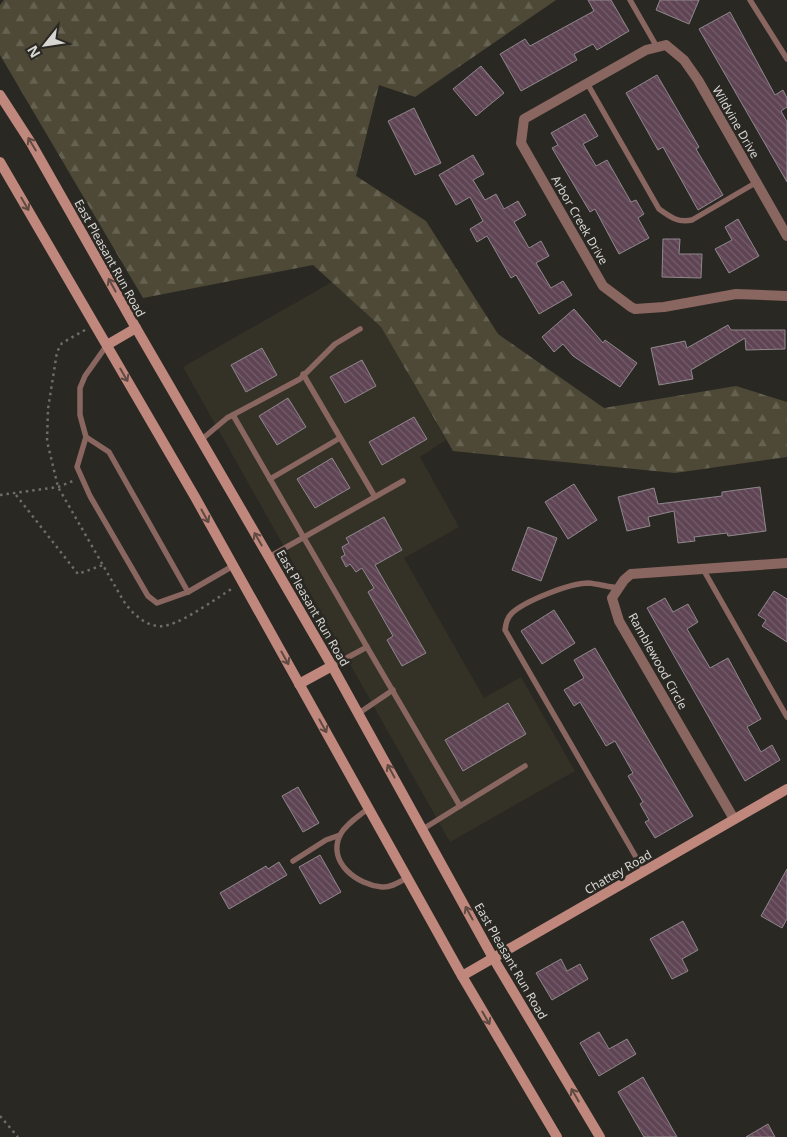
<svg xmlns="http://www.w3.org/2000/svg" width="787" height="1137" font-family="'Noto Sans',sans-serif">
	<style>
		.built { fill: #343126 }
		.forest { fill: url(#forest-firs) }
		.building { fill: url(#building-back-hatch); stroke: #8f888c }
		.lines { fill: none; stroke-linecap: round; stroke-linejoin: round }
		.path { stroke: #6e6d68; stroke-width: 2.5; stroke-dasharray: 2.5 4; stroke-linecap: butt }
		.lane { stroke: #89665f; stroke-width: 5.5 }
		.street { stroke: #89665f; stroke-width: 10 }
		.secondary { stroke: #c0887d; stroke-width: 10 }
		.oneway { stroke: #5e4a42 }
		.labels { text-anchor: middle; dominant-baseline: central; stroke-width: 5; stroke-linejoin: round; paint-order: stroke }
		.street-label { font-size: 12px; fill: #d7d6d3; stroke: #2a2823 }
	</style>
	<defs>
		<pattern id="forest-firs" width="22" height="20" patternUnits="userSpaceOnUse" patternTransform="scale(1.25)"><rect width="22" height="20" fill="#4d4936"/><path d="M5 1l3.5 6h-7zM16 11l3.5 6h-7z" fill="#666252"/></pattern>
		<pattern id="building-back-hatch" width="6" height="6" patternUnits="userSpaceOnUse" patternTransform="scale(1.25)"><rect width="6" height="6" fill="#5f4454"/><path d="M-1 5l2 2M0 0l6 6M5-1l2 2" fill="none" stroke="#755e6c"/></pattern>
	</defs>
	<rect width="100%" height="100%" fill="#2a2823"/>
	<polygon class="built" points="332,282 381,327 446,440 420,457 459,527 404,558 484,698 521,677 575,771 450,842 183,367"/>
	<polygon class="forest" points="4,0 556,0 415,97 379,85 356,176 426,221 498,334 604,408 736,386 787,402 787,457 675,473 453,451 381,327 313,265 143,298 0,55 0,5"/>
	<g class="building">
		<polygon points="588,0 611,0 629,31 597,50 593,44 574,54 577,60 521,91 500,54 525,39 530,46 594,11"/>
		<polygon points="660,0 699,0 689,24 656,10"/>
		<polygon points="730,12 775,95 783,90 787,98 787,107 781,111 787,122 787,182 699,29"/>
		<polygon points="481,66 504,93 476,116 453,89"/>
		<polygon points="657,75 699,147 696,149 723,195 698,210 663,147 658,150 626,93"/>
		<polygon points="414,108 441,163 415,175 388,121"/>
		<polygon points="585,114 598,136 583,144 596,166 607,160 631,202 636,200 644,214 638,218 649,238 619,254 595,209 590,212 552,148 558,145 551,133"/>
		<polygon points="473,155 484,174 473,180 485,200 496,194 504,209 518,201 526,215 514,222 529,248 541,241 549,256 536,263 551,288 563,281 572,295 539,314 516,275 511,278 487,236 477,242 470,229 483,221 470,197 456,205 439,175"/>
		<polygon points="738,219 759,256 729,273 715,249 732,240 725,227"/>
		<polygon points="663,239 680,239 679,254 702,254 701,278 662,277"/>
		<polygon points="574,309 603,343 605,340 637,363 620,387 573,356 563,344 554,352 542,337"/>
		<polygon points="728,325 731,330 785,330 785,349 746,350 745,338 691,370 693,379 659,385 651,348 685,341 687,348"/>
		<polygon points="262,348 277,375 246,392 231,365"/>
		<polygon points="362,360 376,386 345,403 330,377"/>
		<polygon points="288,398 306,427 277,445 259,416"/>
		<polygon points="414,417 427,439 382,465 369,442"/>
		<polygon points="332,458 350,488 315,508 297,479"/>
		<polygon points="574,484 597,520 568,539 545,502"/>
		<polygon points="760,487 766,531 728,536 727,533 694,537 695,541 678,543 674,511 648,517 650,526 627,531 618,497 654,488 658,504 722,496 722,492"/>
		<polygon points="384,517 402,550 375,565 426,653 402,666 387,640 393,636 368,592 374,588 362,568 356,572 350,564 346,567 341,557 345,555 342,547 349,543 346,538"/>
		<polygon points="528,527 557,538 541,581 512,570"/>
		<polygon points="774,591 787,599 787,642 762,626 766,620 758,615"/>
		<polygon points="665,598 673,612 688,604 698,622 687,629 710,668 728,658 761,719 747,727 761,752 772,745 780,760 745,781 647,608"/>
		<polygon points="554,610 575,643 542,664 521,631"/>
		<polygon points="595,648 693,816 655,838 645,822 649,820 640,804 643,802 628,776 633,773 615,741 606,746 580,702 574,706 564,690 584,678 574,660"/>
		<polygon points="508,703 526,734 463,771 445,740"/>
		<polygon points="298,787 319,823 303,832 282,796"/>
		<polygon points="320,855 341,892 320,904 299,867"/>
		<polygon points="279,862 287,875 229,909 220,893 266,866 268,869"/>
		<polygon points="787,869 787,919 782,928 761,916"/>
		<polygon points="683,921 698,950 682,959 688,971 672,979 650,939"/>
		<polygon points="561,959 567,971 580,964 588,979 552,1000 536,973"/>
		<polygon points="599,1032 609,1049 627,1039 636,1054 599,1076 580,1043"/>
		<polygon points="643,1077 677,1137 644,1137 618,1092"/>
		<polygon points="768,1124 775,1137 746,1137"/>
	</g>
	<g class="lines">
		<g class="path">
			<path d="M85,330l-23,13 -5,9 -9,57 -1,32 11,46 65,113c9,14 27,31 45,25 17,-4 49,-27 65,-37"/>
			<polyline points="0,495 58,487 73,481"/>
			<polyline points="16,495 78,574 103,565"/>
			<polyline points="0,1116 18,1137"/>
		</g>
		<g class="lane">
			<polyline points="630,0 657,47"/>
			<polyline points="750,0 787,59"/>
			<path d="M587,83l72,126c11,8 19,14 33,11l65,-38"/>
			<polyline points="107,345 85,376 80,388 80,415 86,437 77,467 90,496 148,596 157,603 188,592 233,566"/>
			<polyline points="303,374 375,497"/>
			<polyline points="233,415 367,647"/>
			<polyline points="86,437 109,452 188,592"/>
			<polyline points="201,440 227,418 300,379 335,344 360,329"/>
			<polyline points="270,479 340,438"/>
			<polyline points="269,557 403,481"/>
			<polyline points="703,569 787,717"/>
			<path d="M619,588c-10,-1 -21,-4 -31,-5 -18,0 -63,18 -76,30 -5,5 -6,10 -7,17l139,241"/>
			<polyline points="332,666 367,647 460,806 423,829"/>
			<polyline points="359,713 393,690"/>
			<polyline points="460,806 525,766"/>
			<path d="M369,808c-10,8 -23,16 -29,27 -13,28 18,50 42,52 9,1 17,-5 25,-9"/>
			<polyline points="293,861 326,840 340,835"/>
		</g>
		<g class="street">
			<polyline points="787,236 698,80 684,60 666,45 646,50 524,119 521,143 603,286 631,307 635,309 664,307 736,294 787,296"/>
			<polyline points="734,819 619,621 612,598 624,580 631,574 787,563"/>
		</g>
		<g class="secondary">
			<polyline points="0,95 31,143 136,328 332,666 492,956 600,1137"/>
			<polyline points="0,162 195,497 462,976 557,1137"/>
			<polyline points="107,345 136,328"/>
			<polyline points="299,684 332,666"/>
			<polyline points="462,976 787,789"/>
		</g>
	</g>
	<defs><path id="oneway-shaft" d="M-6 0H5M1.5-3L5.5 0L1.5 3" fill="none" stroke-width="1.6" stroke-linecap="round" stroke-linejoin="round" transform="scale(1.25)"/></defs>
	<g class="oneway">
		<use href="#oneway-shaft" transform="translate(32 144) rotate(-121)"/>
		<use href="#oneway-shaft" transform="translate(25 204) rotate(60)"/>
		<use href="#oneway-shaft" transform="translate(112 285) rotate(-119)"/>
		<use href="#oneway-shaft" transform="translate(124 375) rotate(60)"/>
		<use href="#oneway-shaft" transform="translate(205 516) rotate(61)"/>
		<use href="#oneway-shaft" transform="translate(258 539) rotate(-120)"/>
		<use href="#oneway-shaft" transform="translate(285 658) rotate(61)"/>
		<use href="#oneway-shaft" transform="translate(323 726) rotate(61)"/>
		<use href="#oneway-shaft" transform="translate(391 771) rotate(-119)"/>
		<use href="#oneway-shaft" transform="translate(469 913) rotate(-119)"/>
		<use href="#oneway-shaft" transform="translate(486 1018) rotate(60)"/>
		<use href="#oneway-shaft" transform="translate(575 1095) rotate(-120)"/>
	</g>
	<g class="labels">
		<g class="street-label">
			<text transform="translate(736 122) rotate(60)">Wildvine Drive</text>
			<text transform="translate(580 220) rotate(60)">Arbor Creek Drive</text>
			<text transform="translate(110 258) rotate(61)">East Pleasant Run Road</text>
			<text transform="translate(313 608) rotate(60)">East Pleasant Run Road</text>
			<text transform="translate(658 661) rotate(61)">Ramblewood Circle</text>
			<text transform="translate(618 872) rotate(-30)">Chattey Road</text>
			<text transform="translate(511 961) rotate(60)">East Pleasant Run Road</text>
		</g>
	</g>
	<g transform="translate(45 45) rotate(240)" stroke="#2a2823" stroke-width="4" paint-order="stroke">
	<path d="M0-4L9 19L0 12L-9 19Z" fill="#d7d6d3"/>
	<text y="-8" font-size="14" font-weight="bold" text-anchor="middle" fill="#d7d6d3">N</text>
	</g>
</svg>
